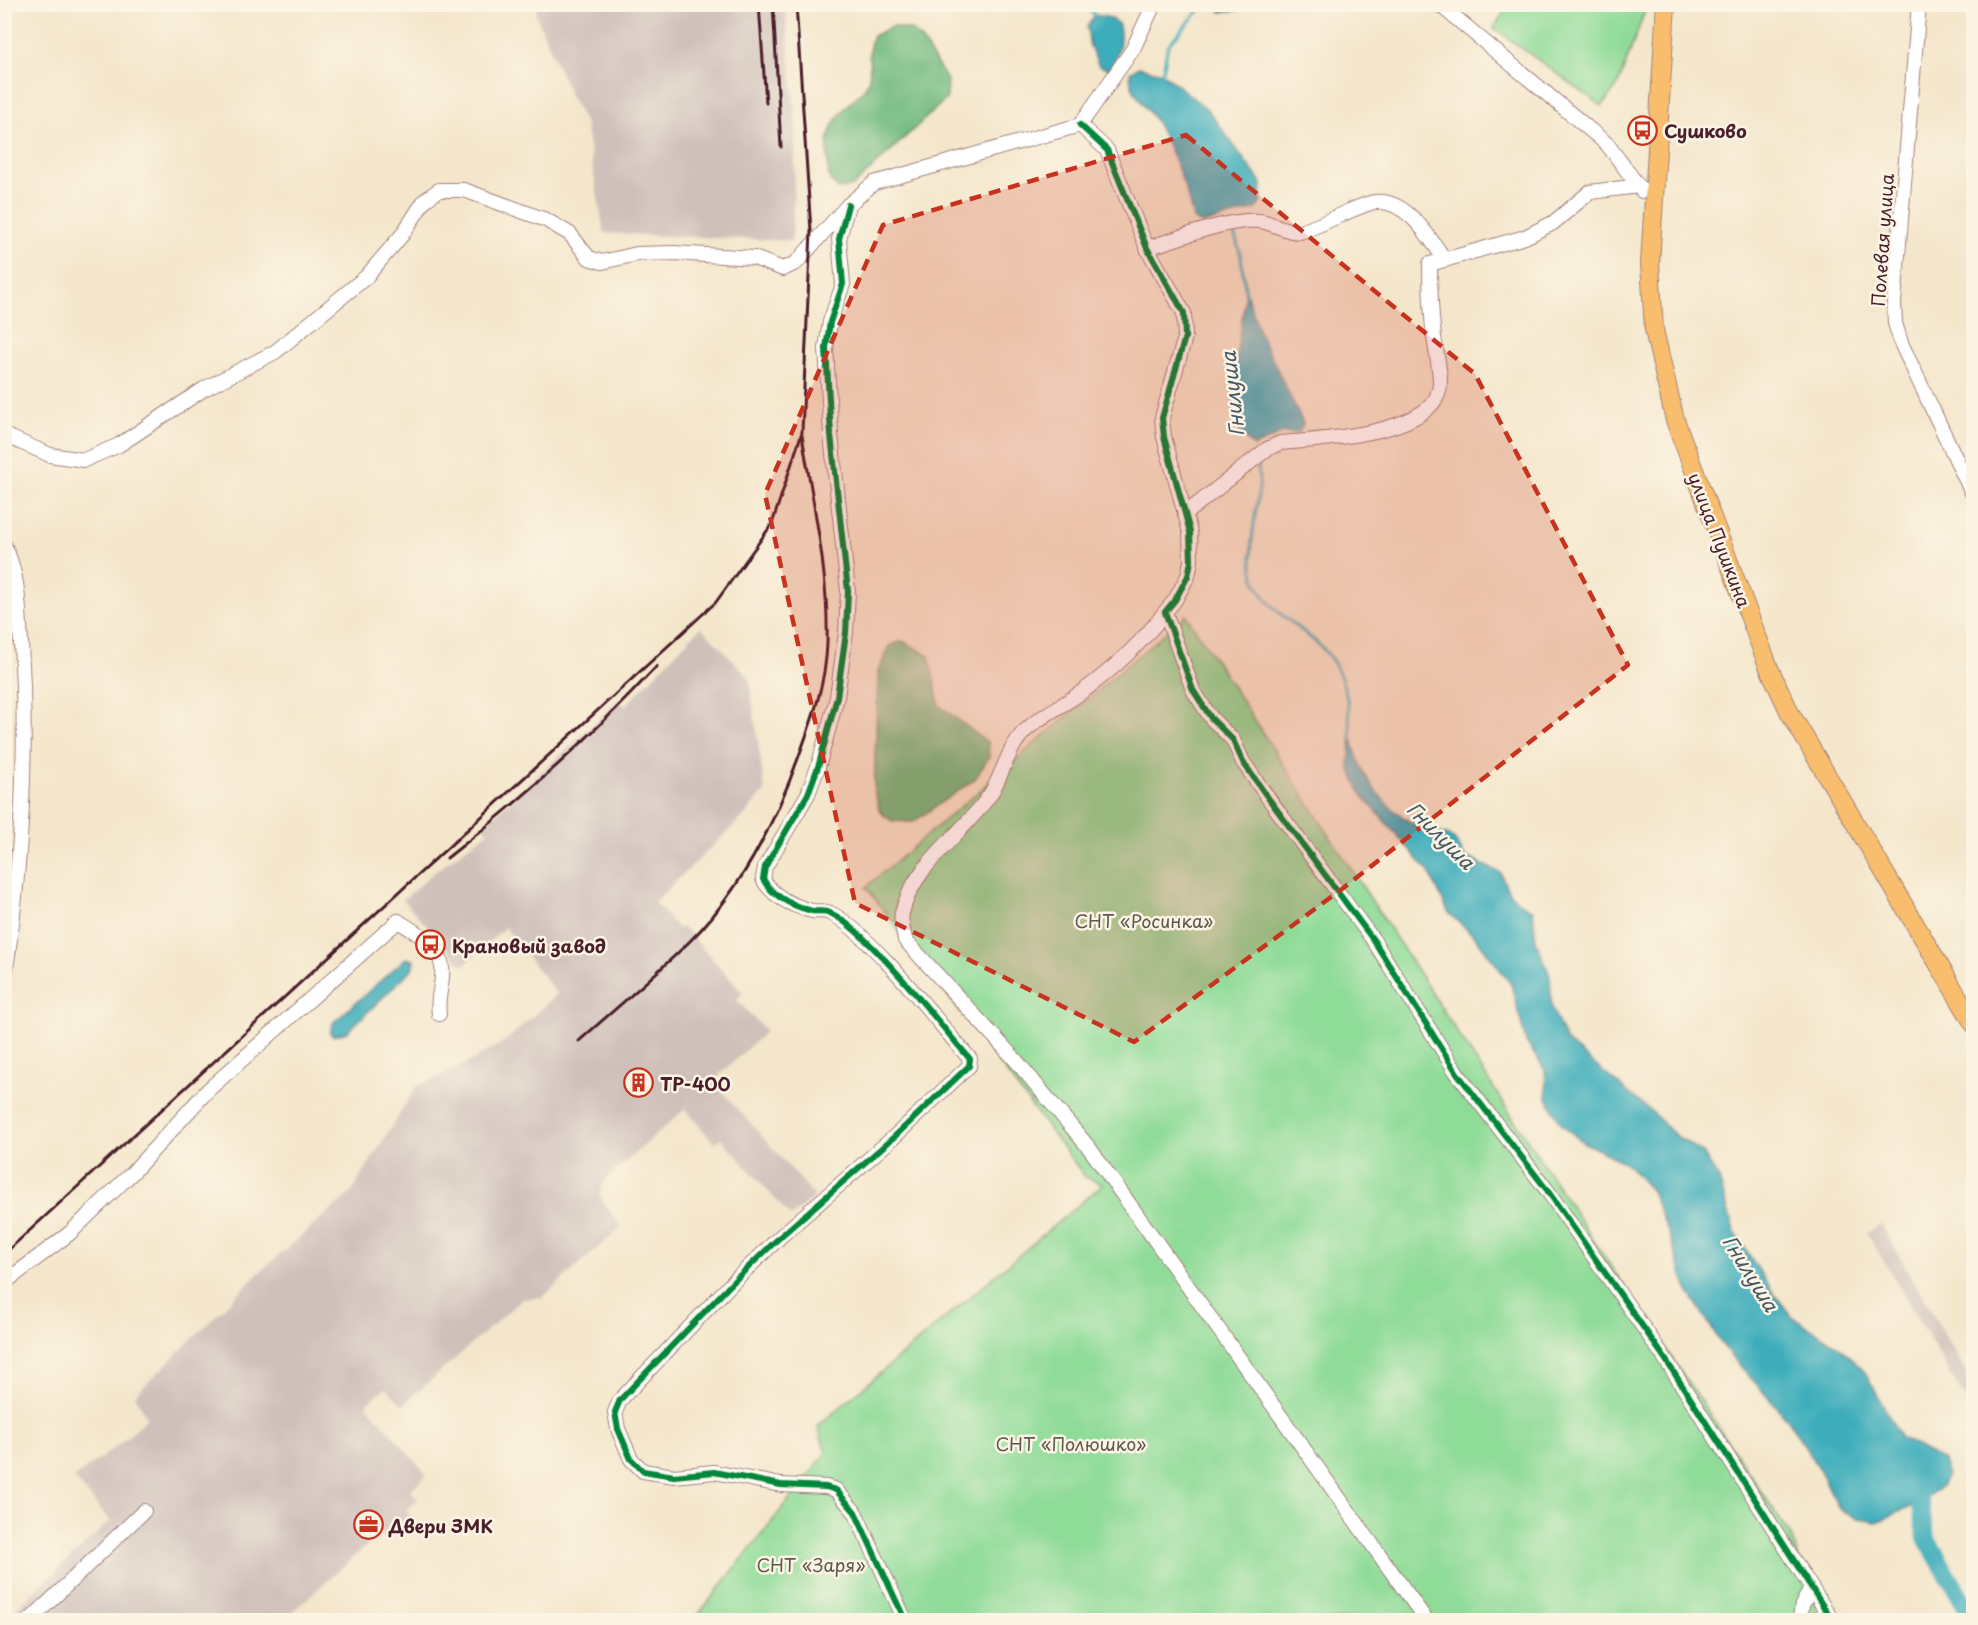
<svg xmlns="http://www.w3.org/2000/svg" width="1978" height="1625" font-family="'Playpen Sans',sans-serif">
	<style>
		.industrial { fill: #cfc0ba }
		.green { fill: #8fdb98; stroke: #6c7d62; stroke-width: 1.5 }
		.forest { fill: #73bb80; stroke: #5e6d56; stroke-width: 1.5 }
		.water { fill: #3eadbb; stroke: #446673; stroke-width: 1.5 }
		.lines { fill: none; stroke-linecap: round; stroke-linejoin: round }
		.stream { stroke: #3eadbb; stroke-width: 3 }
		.river { stroke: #3eadbb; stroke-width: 18 }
		.minor-casing { stroke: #9f827b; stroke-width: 16 }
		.major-casing { stroke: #9f827b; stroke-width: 20 }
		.minor { stroke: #fff; stroke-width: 14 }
		.major { stroke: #f9be6d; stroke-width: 18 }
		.rail { stroke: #4a1f2b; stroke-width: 3 }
		.cycleway-casing { stroke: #fcf5e5; stroke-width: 10 }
		.cycleway { stroke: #00873e; stroke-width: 6 }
		.marked { fill: #c8321e; fill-opacity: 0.2; stroke: #c8321e; stroke-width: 4.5; stroke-dasharray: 12 8; stroke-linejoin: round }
		.labels { text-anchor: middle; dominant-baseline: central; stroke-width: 5; stroke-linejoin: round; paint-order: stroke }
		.poi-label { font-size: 18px; font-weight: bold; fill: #4a1f2b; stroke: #fcf5e5; text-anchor: start }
		.street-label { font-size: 18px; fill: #4a1f2b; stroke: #fcf5e5 }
		.park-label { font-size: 18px; fill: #5f574c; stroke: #fcf5e5 }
		.water-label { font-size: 20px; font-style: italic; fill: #455865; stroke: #fcf5e5 }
	</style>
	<rect width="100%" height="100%" fill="#fcf5e5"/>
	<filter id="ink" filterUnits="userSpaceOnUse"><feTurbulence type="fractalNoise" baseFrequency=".0167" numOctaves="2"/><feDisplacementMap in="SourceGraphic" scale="12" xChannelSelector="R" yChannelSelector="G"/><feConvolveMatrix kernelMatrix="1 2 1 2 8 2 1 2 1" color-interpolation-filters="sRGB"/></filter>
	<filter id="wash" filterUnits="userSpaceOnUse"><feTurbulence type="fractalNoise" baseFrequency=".008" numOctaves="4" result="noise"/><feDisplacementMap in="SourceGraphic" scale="24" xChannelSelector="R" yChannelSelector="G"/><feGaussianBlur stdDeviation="1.35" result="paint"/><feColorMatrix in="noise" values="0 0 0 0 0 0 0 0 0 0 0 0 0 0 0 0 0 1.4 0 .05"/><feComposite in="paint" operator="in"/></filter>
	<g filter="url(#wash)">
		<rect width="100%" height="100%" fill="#f4e6cb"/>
		<g class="industrial">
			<polygon points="537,4 785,5 796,126 792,241 604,233 585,123 571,98 536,15"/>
			<polygon points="701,627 749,677 765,791 743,817 654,902 679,929 682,927 687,931 743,993 737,1000 766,1031 713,1081 815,1196 791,1217 721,1138 714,1143 685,1109 605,1180 599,1195 621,1227 543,1297 522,1299 403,1405 386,1388 366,1404 427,1475 410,1490 418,1500 406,1511 411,1517 386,1539 381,1533 283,1620 9,1620 8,1619 19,1606 110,1521 74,1478 122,1442 147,1418 135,1395 263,1269 351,1193 416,1087 475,1059 507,1040 557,994 505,927 463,966 403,900 433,873 488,832 483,826 619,701 625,706"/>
			<polygon points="1881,1224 1973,1384 1973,1412 1867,1233"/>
		</g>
		<g class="green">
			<polygon points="1508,5 1509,4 1647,5 1618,85 1602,106 1494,28"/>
			<polygon points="1186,615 1567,1201 1791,1536 1820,1620 694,1620 826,1453 818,1426 1103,1184 1085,1177 866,887"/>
		</g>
		<g class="forest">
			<path d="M893,26l20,5 10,11 24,38v18l-94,88 -13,3c-10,-5 -12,-13 -12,-23 -2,-31 1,-41 22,-63 5,-5 13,-11 16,-17 9,-15 -2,-29 7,-50z"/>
			<polygon points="902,641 929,655 939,705 988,743 989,757 975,779 913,822 892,821 880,812 874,791 878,672 889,646"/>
		</g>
		<g class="water">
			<polygon points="1216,5 1245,5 1238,10 1221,12"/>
			<path d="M1095,15l16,3 8,7c3,18 0,29 -10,44l-10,-3 -9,-19 -3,-20z"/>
			<path d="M1139,67l23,6 46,37 54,74 -1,18 -5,7 -54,15 -9,-5c-6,-32 -21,-67 -36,-95 -10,-18 -28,-31 -27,-52z"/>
			<path d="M1246,292l13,40 44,91 -4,10h-17l-28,14c-4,-4 -10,-9 -13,-14 -17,-38 0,-101 5,-141z"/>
			<path d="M1351,735c8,39 30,71 66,91 25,14 33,-2 47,30l37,17c6,21 13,28 32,37l3,31 14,35 2,32 14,33 86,71 24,24 27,17 16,26 15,52 36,57 22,29 49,31 24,24 36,66 42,22 4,16 -6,10 -22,17 -42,19 -18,-3 -20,-10 -16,-33 -34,-55 -63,-71 -40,-62 -17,-54 -18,-43 -24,-27 -44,-22 -21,-17 -15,-27 -2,-28 -19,-28 -15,-58 -35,-46 -28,-26 -19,-40 -67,-77 -13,-28z"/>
			<polygon points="406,958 414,960 412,969 347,1032 333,1036 330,1033 333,1023"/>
		</g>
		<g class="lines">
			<g class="stream">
				<polyline points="1086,4 1095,16"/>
				<polyline points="1162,75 1168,45 1205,4"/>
				<polyline points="1232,226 1241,256 1246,296"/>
				<path d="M1258,461c0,9 2,18 1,27 -3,29 -14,68 -2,96 14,31 48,44 69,68 21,25 23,55 25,86"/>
			</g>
			<polyline class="river" points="1919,1500 1926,1538 1974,1620"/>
		</g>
	</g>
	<g filter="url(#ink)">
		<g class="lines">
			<defs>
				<g id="minor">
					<polyline points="1439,4 1607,144 1642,191"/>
					<polyline points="1919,4 1894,303 1895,323 1901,343 1974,497"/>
					<polyline points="1080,125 1107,150 1147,248 1184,313 1185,337 1162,418 1164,437 1190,532 1191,561 1188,576 1175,600 1165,612 1193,690 1211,718 1233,740 1243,762 1266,795 1374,941 1457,1073 1547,1190 1664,1357 1832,1620"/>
					<polyline points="1080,125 1133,49 1154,4"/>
					<path d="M848,205l-9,34 4,45 -13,38 -4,26 5,87 17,156 -2,42 -9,64 -18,67 -11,30 -43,73 -2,12c9,17 30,27 49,32 6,1 12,-1 18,2 33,14 102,101 128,132l12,14 -1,7 -75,71 -113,99 -47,45 -114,119 -5,12 3,17 13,30 12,12 31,5 40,-4 67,13 45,2 10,3 19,22 50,108"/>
					<path d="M1147,248c32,-9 80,-30 113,-27 14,2 25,11 40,11 22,-6 56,-27 75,-30 31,-4 55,36 70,58"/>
					<polyline points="4,435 50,455 84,460 119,445 204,389 275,352 366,277 402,235 425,200 439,190 464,190 546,220 570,234 589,258 602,262 637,254 674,253 754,258 783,269 796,263 848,205 874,183 1080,125"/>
					<path d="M1185,514l82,-65 13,-6c37,-3 160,-8 160,-60 0,-15 -4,-31 -6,-46 -3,-24 -4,-48 -4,-73l95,-27 28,-14 37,-31 49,-6"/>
					<path d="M4,545c15,29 15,66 17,98 7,112 0,228 -17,339"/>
					<path d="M1165,612c-23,31 -54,59 -86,82 -17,12 -37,21 -53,36 -17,15 -23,44 -35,63 -27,42 -76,68 -89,120 -2,8 2,19 3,27l108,117 77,92 336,471"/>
					<path d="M4,1283l66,-50 63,-61 75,-82 190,-169c17,11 43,24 44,47 2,15 -6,29 -3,46"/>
					<polyline points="30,1620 144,1511"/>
					<polyline points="1800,1620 1802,1605 1811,1588"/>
				</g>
				<polyline id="major" points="1666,4 1650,263 1654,330 1675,420 1769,668 1790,713 1974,1024"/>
			</defs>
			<use href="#minor" class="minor-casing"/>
			<use href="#major" class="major-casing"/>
			<use href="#minor" class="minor"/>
			<use href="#major" class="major"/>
			<g class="rail">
				<polyline points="759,4 766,103"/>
				<polyline points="773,4 781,147"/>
				<path d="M447,858c75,-58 146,-123 210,-192"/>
				<path d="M579,1041c37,-33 76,-65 112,-101 51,-51 85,-119 109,-187 13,-35 26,-72 27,-110 2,-70 -14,-139 -25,-208"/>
				<polyline points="4,1254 716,602 772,524 802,432 811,231 796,4"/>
			</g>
			<defs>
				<g id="cycleway">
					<polyline points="1080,125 1107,150 1147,248 1184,313 1185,337 1162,418 1164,437 1190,532 1191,561 1188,576 1175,600 1165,612 1193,690 1211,718 1233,740 1243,762 1266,795 1374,941 1457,1073 1547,1190 1664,1357 1832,1620"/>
					<path d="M848,205l-9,34 4,45 -13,38 -4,26 5,87 17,156 -2,42 -9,64 -18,67 -11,30 -43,73 -2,12c9,17 30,27 49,32 6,1 12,-1 18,2 33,14 102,101 128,132l12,14 -1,7 -75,71 -113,99 -47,45 -114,119 -5,12 3,17 13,30 12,12 31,5 40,-4 67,13 45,2 10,3 19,22 50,108"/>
				</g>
			</defs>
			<use href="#cycleway" class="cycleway-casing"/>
			<use href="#cycleway" class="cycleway"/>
		</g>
	</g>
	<path class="marked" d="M1186,135l289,239 153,291 -286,224 -208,153 -279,-139 -90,-409 118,-269z"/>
	<defs>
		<symbol id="bus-ring" viewBox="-11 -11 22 22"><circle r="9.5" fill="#fcf5e5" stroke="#c8321e" stroke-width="1.5"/><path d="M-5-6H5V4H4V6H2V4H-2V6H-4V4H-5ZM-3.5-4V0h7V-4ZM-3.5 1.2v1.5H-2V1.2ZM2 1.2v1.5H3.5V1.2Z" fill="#c8321e"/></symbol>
		<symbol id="building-ring" viewBox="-11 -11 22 22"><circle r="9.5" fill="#fcf5e5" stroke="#c8321e" stroke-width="1.5"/><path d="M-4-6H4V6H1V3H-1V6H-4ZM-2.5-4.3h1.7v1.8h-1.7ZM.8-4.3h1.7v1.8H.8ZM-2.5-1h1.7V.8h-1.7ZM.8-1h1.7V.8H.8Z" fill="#c8321e"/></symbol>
		<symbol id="office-ring" viewBox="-11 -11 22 22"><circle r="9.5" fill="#fcf5e5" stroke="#c8321e" stroke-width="1.5"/><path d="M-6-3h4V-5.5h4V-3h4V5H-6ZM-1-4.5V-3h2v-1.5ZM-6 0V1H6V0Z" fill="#c8321e"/></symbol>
	</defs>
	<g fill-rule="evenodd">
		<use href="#bus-ring" x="1626" y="114" width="33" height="33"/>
		<use href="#bus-ring" x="414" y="928" width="33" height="33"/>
		<use href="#building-ring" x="622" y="1066" width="33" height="33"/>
		<use href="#office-ring" x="352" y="1508" width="33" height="33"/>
	</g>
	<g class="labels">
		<g class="poi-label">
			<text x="1664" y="130">Сушково</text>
			<text x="452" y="945">Крановый завод</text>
			<text x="660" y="1083">ТР-400</text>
			<text x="389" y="1525">Двери ЗМК</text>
		</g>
		<g class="street-label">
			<text transform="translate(1882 240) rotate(-86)">Полевая улица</text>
			<text transform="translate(1720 540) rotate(69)">улица Пушкина</text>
		</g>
		<g class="park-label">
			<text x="1144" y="920">СНТ «Росинка»</text>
			<text x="1071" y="1443">СНТ «Полюшко»</text>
			<text x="811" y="1564">СНТ «Заря»</text>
		</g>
		<g class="water-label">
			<text transform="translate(1232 394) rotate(-96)">Гнилуша</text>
			<text transform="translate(1441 835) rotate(45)">Гнилуша</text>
			<text transform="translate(1751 1273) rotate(58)">Гнилуша</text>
		</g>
	</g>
	<rect width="1978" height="1625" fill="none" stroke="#fcf5e5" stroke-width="24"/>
</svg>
